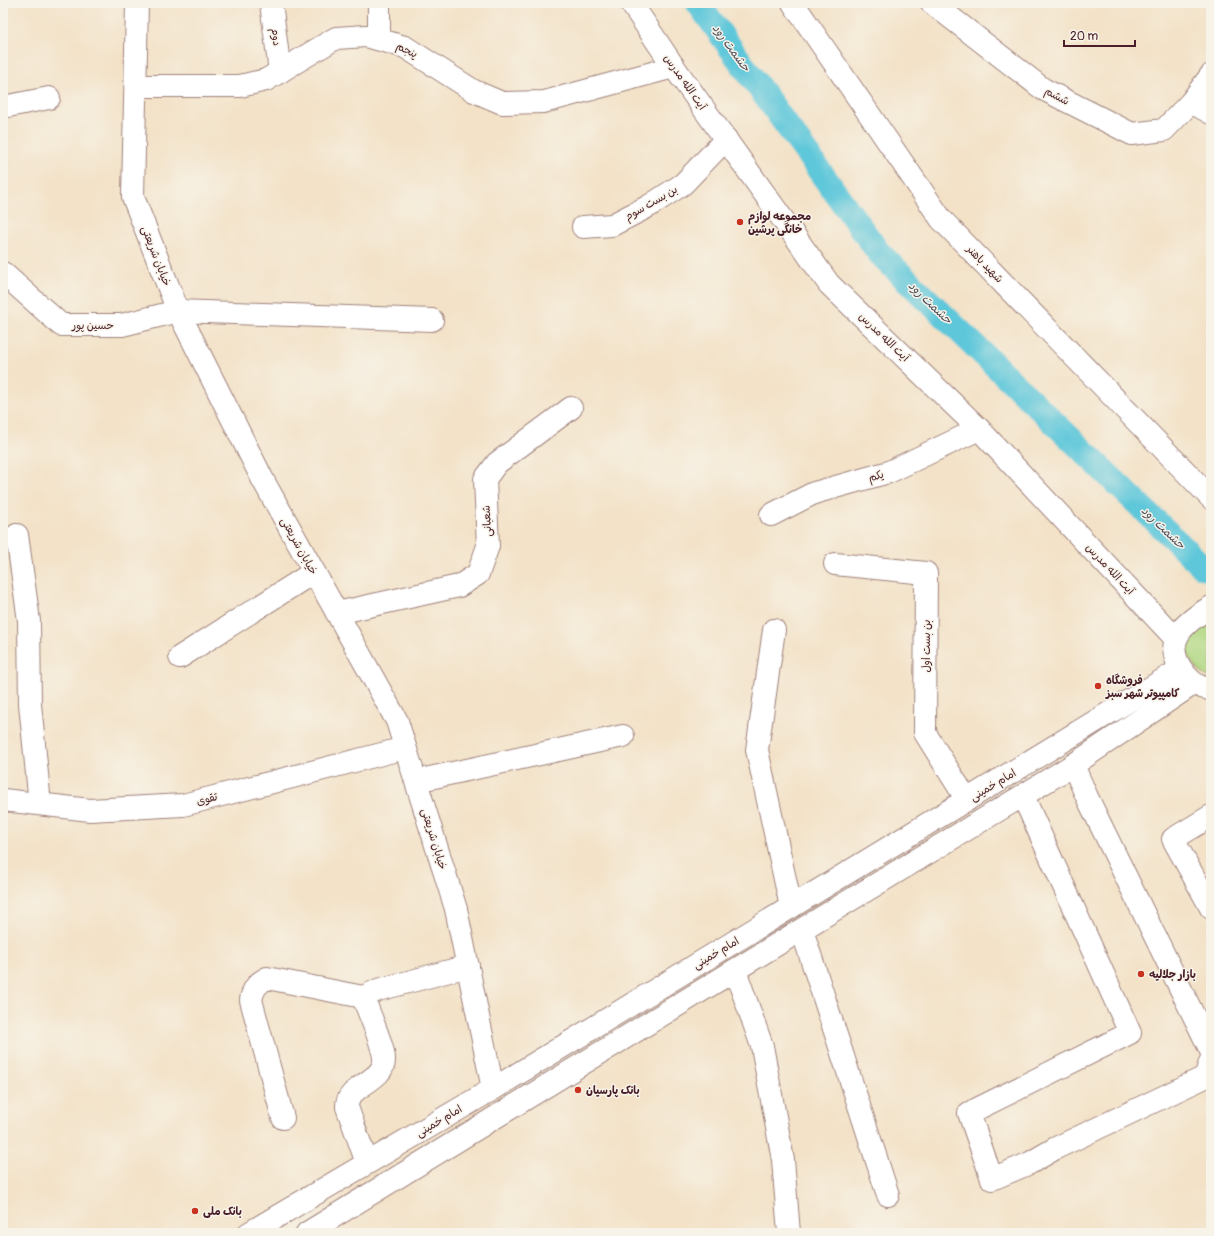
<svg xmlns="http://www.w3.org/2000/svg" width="1214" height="1236" font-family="Pangolin,'Playpen Sans Arabic',sans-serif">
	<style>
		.green { fill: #b1d882; stroke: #7e7c56 }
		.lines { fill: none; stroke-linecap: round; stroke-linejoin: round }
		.canal { stroke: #5ec7da; stroke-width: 25 }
		.minor-casing { stroke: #9e807a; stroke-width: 24 }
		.major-casing { stroke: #9e807a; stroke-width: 24 }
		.minor { stroke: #fff; stroke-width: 22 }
		.major { stroke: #fff; stroke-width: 22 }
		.poi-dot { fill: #c8321e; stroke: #f7f3e8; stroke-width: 1.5 }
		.labels { text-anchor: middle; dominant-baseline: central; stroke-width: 3; stroke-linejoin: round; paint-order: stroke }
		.street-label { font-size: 11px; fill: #4a1f2b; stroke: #f7f3e8 }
		.poi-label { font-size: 11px; font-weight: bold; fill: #4a1f2b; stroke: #f7f3e8; text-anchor: start }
		.water-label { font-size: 12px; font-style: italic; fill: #505160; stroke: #f7f3e8 }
	</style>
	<rect width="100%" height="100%" fill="#f7f3e8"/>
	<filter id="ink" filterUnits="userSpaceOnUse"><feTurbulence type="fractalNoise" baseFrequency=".025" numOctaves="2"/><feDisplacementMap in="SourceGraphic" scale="8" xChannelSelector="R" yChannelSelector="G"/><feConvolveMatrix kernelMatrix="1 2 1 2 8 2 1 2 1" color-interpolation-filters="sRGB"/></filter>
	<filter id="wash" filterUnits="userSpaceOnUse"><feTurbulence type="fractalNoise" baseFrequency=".012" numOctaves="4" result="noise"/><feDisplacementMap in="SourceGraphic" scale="16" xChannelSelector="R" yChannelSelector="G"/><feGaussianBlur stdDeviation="0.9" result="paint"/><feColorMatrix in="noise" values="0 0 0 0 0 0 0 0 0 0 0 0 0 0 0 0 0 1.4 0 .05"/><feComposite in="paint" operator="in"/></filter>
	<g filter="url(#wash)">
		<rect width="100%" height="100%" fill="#f3e2c8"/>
		<path class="green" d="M1211,620v58c-18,-7 -34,-31 -17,-48 4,-4 12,-7 17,-10z"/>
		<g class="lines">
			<polyline class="canal" points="698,3 879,253 1203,567"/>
		</g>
	</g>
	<g filter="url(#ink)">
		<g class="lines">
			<defs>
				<g id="minor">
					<polyline points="137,3 133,197 178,311 264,482 397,721 456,909 493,1089"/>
					<polyline points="271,3 280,72"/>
					<polyline points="379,3 379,39"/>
					<polyline points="932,3 1043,89 1132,134 1164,130 1191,102"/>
					<polyline points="1211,75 1191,102 1211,113"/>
					<polyline points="136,86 240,86 266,80 336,38 366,36 405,47 474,91 502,103 544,102 674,67"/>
					<polyline points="3,107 49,98"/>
					<polyline points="583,227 612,225 649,206 683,184 726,139"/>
					<polyline points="3,273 61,325 122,325 178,311 432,320"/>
					<polyline points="771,515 814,493 889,472 979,429"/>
					<polyline points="17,535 29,621 30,704 40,804"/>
					<polyline points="835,564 926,573 925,733 967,800"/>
					<polyline points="337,613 459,586 478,574 488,546 485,479 497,463 571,408"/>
					<polyline points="774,630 757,750 791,907"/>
					<polyline points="180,657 314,572"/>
					<polyline points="1073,765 1087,797 1211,1051"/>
					<polyline points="416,781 623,736"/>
					<polyline points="1023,796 1130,1033 969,1113 992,1179 1030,1163 1056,1148 1205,1077 1211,1060"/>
					<polyline points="3,800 90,810 183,805 405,748"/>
					<polyline points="1211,816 1173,839 1211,908"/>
					<polyline points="802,930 888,1195"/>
					<polyline points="735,970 762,1046 783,1160 789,1233"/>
					<path d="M363,997c5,14 21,50 21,62 1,23 -38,26 -37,48l20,56"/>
					<path d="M283,1118l-32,-118c2,-11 6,-17 16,-22l96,19 15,-7 90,-24"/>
				</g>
				<g id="major">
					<polyline points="631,3 674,67 829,284 979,429 1176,639"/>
					<polyline points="793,3 941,219 1211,498"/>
					<path d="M1211,607c-28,16 -51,36 -26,67 8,9 14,14 26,15"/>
					<polyline points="249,1233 493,1089 1181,669"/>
					<polyline points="307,1233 735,970 1073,765 1193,684"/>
				</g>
			</defs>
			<use href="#minor" class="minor-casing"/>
			<use href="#major" class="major-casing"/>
			<use href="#minor" class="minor"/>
			<use href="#major" class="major"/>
		</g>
	</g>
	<g class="poi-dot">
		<circle cx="740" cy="222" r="4"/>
		<circle cx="1098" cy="686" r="4"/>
		<circle cx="1141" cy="974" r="4"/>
		<circle cx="578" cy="1090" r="4"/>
		<circle cx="195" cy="1211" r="4"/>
	</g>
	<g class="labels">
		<g class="street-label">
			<text transform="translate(276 37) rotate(83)">دوم</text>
			<text transform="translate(407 50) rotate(26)">پنجم</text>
			<text transform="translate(685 82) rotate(55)">آیت الله مدرس</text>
			<text transform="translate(1057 96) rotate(28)">ششم</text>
			<text transform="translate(651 203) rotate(-30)">بن بست سوم</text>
			<text transform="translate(156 256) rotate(69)">خیابان شریعتی</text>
			<text transform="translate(985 264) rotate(46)">شهید باهنر</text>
			<text x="93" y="325">حسین پور</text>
			<text transform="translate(884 337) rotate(44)">آیت الله مدرس</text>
			<text transform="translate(876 476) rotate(-15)">یکم</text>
			<text transform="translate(487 521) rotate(-93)">شعبانی</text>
			<text transform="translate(299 546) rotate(61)">خیابان شریعتی</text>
			<text transform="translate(1110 569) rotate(47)">آیت الله مدرس</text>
			<text transform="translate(926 646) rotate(-90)">بن بست اول</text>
			<text transform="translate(993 785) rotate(-31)">امام خمینی</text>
			<text transform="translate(207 799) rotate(-15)">تقوی</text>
			<text transform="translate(434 839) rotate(73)">خیابان شریعتی</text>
			<text transform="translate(716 953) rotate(-31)">امام خمینی</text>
			<text transform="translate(439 1121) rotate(-31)">امام خمینی</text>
		</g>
		<g class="poi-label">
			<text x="748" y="216">مجموعه لوازم<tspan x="748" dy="13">خانگی پرشین</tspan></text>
			<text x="1106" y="680">فروشگاه<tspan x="1106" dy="13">کامپیوتر شهر سبز</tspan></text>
			<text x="1149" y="974">بازار جلالیه</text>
			<text x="586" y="1090">بانک پارسیان</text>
			<text x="203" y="1211">بانک ملی</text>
		</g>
		<g class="water-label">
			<text transform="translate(731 48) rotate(54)">حشمت رود</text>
			<text transform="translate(930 303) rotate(44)">حشمت رود</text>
			<text transform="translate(1163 528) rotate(44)">حشمت رود</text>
		</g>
	</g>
	<rect width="1214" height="1236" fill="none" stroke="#f7f3e8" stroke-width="16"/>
	<path d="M1064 40v6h71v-6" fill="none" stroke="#4a1f2b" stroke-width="2"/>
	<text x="1070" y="40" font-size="12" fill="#4a1f2b" stroke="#f7f3e8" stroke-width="3" paint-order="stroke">20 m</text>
</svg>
